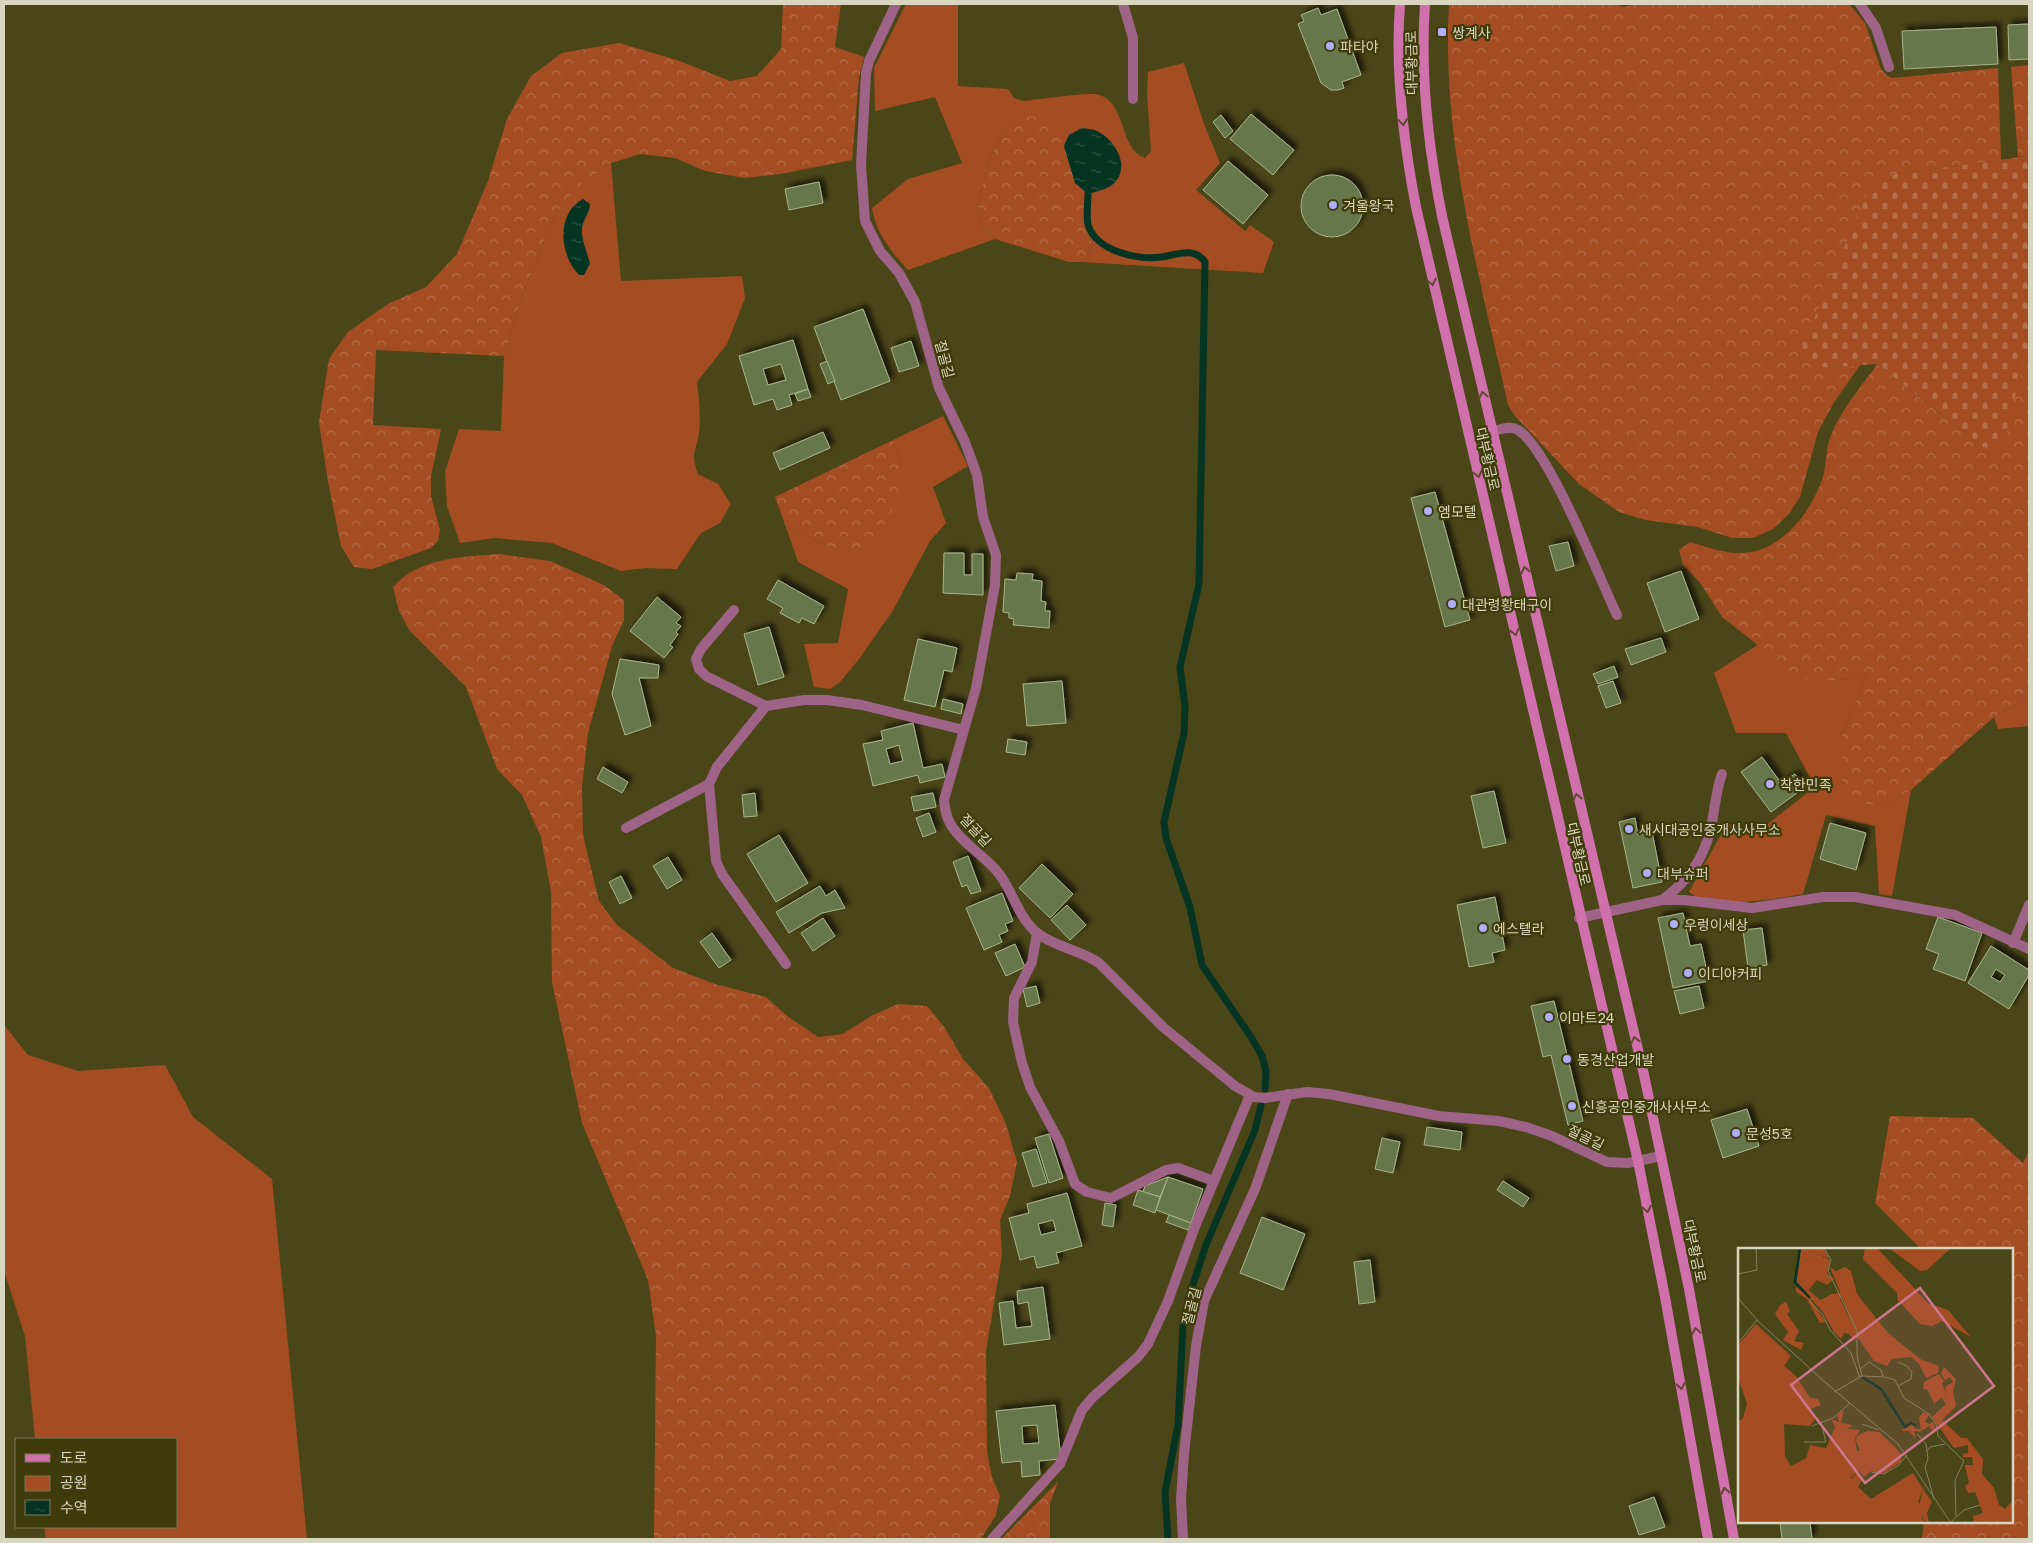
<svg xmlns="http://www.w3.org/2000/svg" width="2033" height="1543" font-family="'Golos Text','Noto Sans KR',sans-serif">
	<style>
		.green { fill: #a54d22 }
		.forest { fill: url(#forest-crowns) }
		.cemetery { fill: url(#cemetery-stones) }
		.water { fill: url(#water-ripples) }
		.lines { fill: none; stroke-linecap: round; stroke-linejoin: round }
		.stream { stroke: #063423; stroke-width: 7 }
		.building { fill: #67764b; stroke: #a7b78a; fill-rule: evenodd; filter: url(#shadow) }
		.lane { stroke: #9f6387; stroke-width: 10 }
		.secondary { stroke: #d071ab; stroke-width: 10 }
		.oneway { stroke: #634833 }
		.poi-dot { fill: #afaefa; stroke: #3f3b0b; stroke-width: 2 }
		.labels { text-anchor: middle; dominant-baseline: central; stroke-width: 4.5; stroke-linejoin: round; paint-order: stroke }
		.poi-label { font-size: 14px; fill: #d8d6be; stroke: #3f3b0b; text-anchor: start }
		.street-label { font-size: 14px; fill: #d8d6be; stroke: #3f3b0b }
		.inset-river { fill: none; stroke: #063423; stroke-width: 2.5 }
		.inset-road { fill: none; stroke: #83805a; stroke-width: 1 }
		.view { fill: #cd778c; fill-opacity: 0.15; stroke: #cd778c; stroke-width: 2.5 }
		.inset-edge { fill: none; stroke: #d8d6be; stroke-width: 2.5 }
	</style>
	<defs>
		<pattern id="forest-crowns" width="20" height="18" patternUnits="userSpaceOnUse" patternTransform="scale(1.25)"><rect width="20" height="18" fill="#a54d22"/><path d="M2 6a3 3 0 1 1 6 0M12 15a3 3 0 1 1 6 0" fill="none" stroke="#b56e4a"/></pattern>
		<pattern id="cemetery-stones" width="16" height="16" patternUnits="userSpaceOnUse" patternTransform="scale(1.25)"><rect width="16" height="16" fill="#a54d22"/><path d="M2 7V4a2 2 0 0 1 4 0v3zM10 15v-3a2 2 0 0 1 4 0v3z" fill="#b56e4a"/></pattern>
		<pattern id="water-ripples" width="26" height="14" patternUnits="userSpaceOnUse" patternTransform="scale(1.25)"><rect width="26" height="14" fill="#063423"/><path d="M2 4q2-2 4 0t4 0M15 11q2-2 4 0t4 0" fill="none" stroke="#2a5141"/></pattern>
		<filter id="shadow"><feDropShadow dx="4.5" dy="-4.5" stdDeviation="2.5" flood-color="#0009"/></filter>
	</defs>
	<rect width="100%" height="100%" fill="#4a4618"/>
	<g class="green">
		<path d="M906,4h52v82l50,3 6,9 9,3c14,-1 67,-10 77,-6 27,10 19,54 45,63l6,-7 -4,-58 1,-21 36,-9 20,61 16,39 -24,27 49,41 5,-6 24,17 -11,31 -182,-11 9,-8 2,-9 -8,-31 1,-23 3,3 34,-30c-8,-24 -18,-26 -40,-36l-13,7 -11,-10 -42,-7 -16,17 -13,31 -9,41 3,18 14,14 -87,31c-17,-19 -32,-36 -36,-62l36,-29 54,-16 -27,-66 -60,14 -1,-43z"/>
		<path d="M611,163l10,118 121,-5 3,22 -18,46 -30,38c2,17 4,34 2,51 -3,21 -9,19 -1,41l20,10 13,20 -11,19 -19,10 -24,36 -31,-1 -25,3 -69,-28 -57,-5 -35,5 -13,-37 -2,-34 14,-43 42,2 3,-75 17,-57 33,-83 22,-29z"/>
		<polygon points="943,416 968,466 933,487 946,523 930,541 892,612 859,659 840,682 830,689 814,687 804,644 838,643 848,589 798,562 786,527 836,550 902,464 893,440"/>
		<path d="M1759,644l8,6 65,31 34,-5 -24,60 38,71 31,-17 -19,106 -13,-2 -4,-68 -49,-11 -23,79c-25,5 -95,16 -114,-2l38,-68 33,6 55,-43 -29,-54h-50l-22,-60z"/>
		<polygon points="2029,697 2029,726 1998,729 1994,717"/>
		<polygon points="4,1025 28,1055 78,1071 165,1065 193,1117 272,1179 307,1539 46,1539 44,1527 176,1527 176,1439 35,1439 25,1336 4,1271"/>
	</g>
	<g class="forest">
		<polygon points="783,4 841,4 835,47 864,57 859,77 852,160 780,174 744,178 705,171 675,158 640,154 611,163 577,187 554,216 521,299 504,356 376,350 373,425 441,429 431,476 431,496 440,530 438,541 431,548 372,569 354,567 341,546 328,482 319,422 329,359 348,332 388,304 426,287 457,254 488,181 507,119 531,76 562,53 619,43 677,60 730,81 757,76 781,49"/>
		<path d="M1449,4h166l9,3 12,-3h213l16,19 16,46 5,6 6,3 106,-10 3,92 -106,14 -78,194 43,-3 -27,39 -15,28 -18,65 -11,17 -16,15 -20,9h-21l-34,-11 -53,-7 -26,-8 -40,-28 -64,-68 -7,-11c-29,-132 -67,-265 -59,-401z"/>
		<polygon points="2029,65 2029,156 2018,157 2011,67"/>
		<polygon points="1038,116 1058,124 1069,135 1064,146 1075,183 1085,191 1084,214 1092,245 1090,254 1081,262 1069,262 995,239 981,225 978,207 987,166 1000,135 1016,118"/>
		<path d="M2029,350v347l-35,20 -83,73 -31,17 -24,-6 -14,-21v-44l24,-60 -34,5 -32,-3 -78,-61 -23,-36 -16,-16 -4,-15 11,-8c12,4 25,8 37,10 47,8 80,-32 95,-72 5,-14 3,-31 9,-45 10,-25 30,-48 46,-71l106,83 43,-95z"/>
		<polygon points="893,440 902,464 896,502 881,533 863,547 836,550 786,527 775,497"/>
		<path d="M499,554l51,7 54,24 20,15v20l-12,26 -24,87 -6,54 1,48 16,66 17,23 57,44 42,16 51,13 21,19 31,21 25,-3 28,-18 27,-12 29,2 18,22 18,31 26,29 17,36 11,38 -7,34 -10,24 2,35 -16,96 1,100 5,26 8,19 -4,19 -15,24h-327l2,-203 -8,-56 -66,-157 -30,-141 -1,-90 -10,-55 -19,-42 -25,-26 -31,-82 -56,-56 -11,-20 -6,-24c27,-30 69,-30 106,-33z"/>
		<polygon points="1890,1116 1973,1118 2023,1163 2029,1151 2029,1539 1922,1539 1924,1522 2012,1522 2012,1249 1921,1249 1875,1203"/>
		<polygon points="1058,1482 1050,1503 1050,1539 1001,1539"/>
	</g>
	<polygon class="cemetery" points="2029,156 2029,350 2026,352 2003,445 1996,451 1983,447 1877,364 1817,368 1805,362 1801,350 1866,196 1878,182 1895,174"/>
	<g class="water">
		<path d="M1082,128c4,1 11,1 15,3 17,8 32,32 20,49 -6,9 -19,11 -29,14l-13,-11 -11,-37 5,-11z"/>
		<path d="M583,199l7,5c0,10 -9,17 -8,28 0,10 6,22 8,32l-6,11h-5c-19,-19 -24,-61 4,-76z"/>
	</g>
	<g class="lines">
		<g class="stream">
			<path d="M1088,194c0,9 -2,22 0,31 9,27 50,35 74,32 17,-3 32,-10 43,5l-6,322 -19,83 5,39 -1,27 -20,89 2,16 24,69 12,58 49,72 11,19 4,15 -1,18"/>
			<polyline points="1168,1539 1165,1492 1178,1425 1183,1326 1188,1300 1206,1245 1255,1130 1261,1105"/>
		</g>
	</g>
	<g class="building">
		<polygon points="1318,8 1321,15 1337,9 1361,75 1342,82 1344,88 1338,90 1331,90 1321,83 1298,24 1304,21 1301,15"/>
		<polygon points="2029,24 2029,59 2009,60 2008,25"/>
		<polygon points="1996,27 1998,64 1904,69 1902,31"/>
		<polygon points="1251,114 1294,150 1273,175 1230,139"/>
		<polygon points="1221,115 1233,131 1225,138 1213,122"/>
		<polygon points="1228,161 1268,195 1243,224 1203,190"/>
		<circle cx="1332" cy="206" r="31"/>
		<polygon points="819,182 823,203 789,210 785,189"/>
		<polygon points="863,309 890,381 841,400 814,327"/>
		<path d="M793,340l15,49 -19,6 3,10 -15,5 -4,-11 -19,6 -15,-49zM781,364l5,16 -18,5 -5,-16z"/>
		<polygon points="911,341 919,366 899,372 891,348"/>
		<polygon points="827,361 835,381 828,384 820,364"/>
		<polygon points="808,389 811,397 798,401 795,394"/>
		<polygon points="823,432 830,448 780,470 773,453"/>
		<polygon points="1435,492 1470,620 1445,627 1411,498"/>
		<polygon points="1568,542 1574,566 1556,571 1549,546"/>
		<polygon points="944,553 964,553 964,575 972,575 972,554 983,554 983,595 943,593"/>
		<polygon points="1681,571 1699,619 1665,632 1647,583"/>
		<polygon points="1017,573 1033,574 1032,580 1042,581 1041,601 1046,602 1045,611 1050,611 1049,628 1013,625 1014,619 1009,618 1009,613 1003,612 1005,579 1016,580"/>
		<polygon points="778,580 824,606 814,624 802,618 799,623 780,613 783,608 767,599"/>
		<polygon points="657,597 681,617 676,623 681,626 676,632 678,634 670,645 673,647 664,658 630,631"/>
		<polygon points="769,627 784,677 758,685 744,634"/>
		<polygon points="1661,638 1666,652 1631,665 1625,649"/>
		<polygon points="918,639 957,648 952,672 944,670 935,707 904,700"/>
		<polygon points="620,659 659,665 658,678 639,678 651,726 625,735 612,694"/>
		<polygon points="1614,666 1618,677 1598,684 1593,674"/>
		<polygon points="1062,681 1066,723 1027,726 1023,684"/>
		<polygon points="1613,681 1621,703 1606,708 1598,686"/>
		<polygon points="943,699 963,704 961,714 941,709"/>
		<path d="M913,723l10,45 19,-4 3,13 -25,6 -2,-8 -45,11 -10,-42 20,-4 -2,-9zM899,745l4,16 -13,3 -4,-15z"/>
		<polygon points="1008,739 1027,742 1025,755 1006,752"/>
		<polygon points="1762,757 1781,783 1795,774 1805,787 1771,812 1741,772"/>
		<polygon points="603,767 628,782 622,793 597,779"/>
		<polygon points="1494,791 1506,843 1483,848 1471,796"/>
		<polygon points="755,793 757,816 744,817 742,795"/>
		<polygon points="933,793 936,807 914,811 911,797"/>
		<polygon points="929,813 936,832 923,837 916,818"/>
		<polygon points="1635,818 1638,835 1652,832 1662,882 1633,888 1619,822"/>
		<polygon points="1830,823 1866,833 1856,870 1820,859"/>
		<polygon points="779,835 808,883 776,902 747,854"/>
		<polygon points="968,856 981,891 971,894 967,885 962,887 953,862"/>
		<polygon points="668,857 682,880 667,889 653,866"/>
		<polygon points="1042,864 1073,894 1050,918 1019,888"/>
		<polygon points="621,876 632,898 620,904 609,882"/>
		<polygon points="820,886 826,896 835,890 845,908 822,913 789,933 776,912"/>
		<polygon points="1002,893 1013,921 1005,924 1008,931 999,935 1002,942 984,950 966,908"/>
		<polygon points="1495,897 1505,950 1492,953 1494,962 1469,967 1457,905"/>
		<polygon points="1067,905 1086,925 1070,940 1051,920"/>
		<polygon points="1683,913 1690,946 1701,944 1709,981 1673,988 1658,918"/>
		<polygon points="1938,917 1982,933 1965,981 1933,969 1939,954 1926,949"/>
		<polygon points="823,918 835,936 813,951 801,933"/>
		<polygon points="1762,928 1767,965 1748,968 1743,930"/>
		<polygon points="712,933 731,960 719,968 700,942"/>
		<polygon points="1015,944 1025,967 1006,976 995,953"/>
		<path d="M1991,946l38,24v5l-20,34 -41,-26zM1996,969l9,6 -5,7 -9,-5z"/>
		<polygon points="1036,986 1040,1003 1027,1007 1023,989"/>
		<polygon points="1699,986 1704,1008 1680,1014 1674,991"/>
		<polygon points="1554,1001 1583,1121 1568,1125 1551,1055 1543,1057 1531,1006"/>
		<polygon points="1747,1109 1759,1146 1723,1158 1711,1120"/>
		<polygon points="1427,1127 1462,1132 1460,1150 1424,1145"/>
		<polygon points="1049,1134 1063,1178 1049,1183 1035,1138"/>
		<polygon points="1382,1138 1400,1142 1393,1173 1375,1169"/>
		<polygon points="1036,1149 1047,1183 1033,1187 1022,1153"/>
		<polygon points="1168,1177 1203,1189 1191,1223 1156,1210"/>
		<polygon points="1168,1177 1160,1197 1143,1192 1145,1186"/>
		<polygon points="1503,1181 1529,1198 1523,1207 1497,1190"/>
		<polygon points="1138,1190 1160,1197 1155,1213 1133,1205"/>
		<path d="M1067,1193l15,53 -26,7 3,10 -22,5 -3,-12 -14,4 -11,-42 20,-5 -2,-9zM1053,1220l3,11 -15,4 -3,-11z"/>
		<polygon points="1105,1203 1116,1205 1113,1227 1102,1225"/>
		<polygon points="1169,1215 1191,1223 1188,1230 1166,1222"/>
		<polygon points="1262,1217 1305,1234 1283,1290 1240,1273"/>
		<polygon points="1370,1260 1375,1302 1359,1304 1354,1262"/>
		<polygon points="1043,1287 1050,1339 1004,1345 999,1303 1013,1301 1016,1328 1032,1326 1028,1302 1018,1304 1017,1291"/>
		<path d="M1055,1405l6,54 -22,2 1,14 -18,2 -1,-16 -19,2 -6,-52zM1037,1425l2,18 -16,1 -1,-18z"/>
		<polygon points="1654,1497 1665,1527 1639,1535 1629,1506"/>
		<polygon points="1780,1522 1810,1522 1812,1539 1782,1539"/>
	</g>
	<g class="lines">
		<g class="lane">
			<path d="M896,4l-27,57 -3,12 -5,92 4,56 15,30 19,22 16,29 24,86 26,54 12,33 6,42 13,38 -1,30 -19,103 -32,112c1,9 2,17 7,25 12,20 35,31 49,50 13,18 19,43 37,58 18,14 43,17 62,30l64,64 72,59 19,11 11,1 42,-6 22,2 110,22 60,5 27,6 26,9 55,26 21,1 33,-7"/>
			<polyline points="1123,4 1133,38 1133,99"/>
			<polyline points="1860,4 1876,28 1889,67"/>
			<path d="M1492,431c8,-1 18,-6 26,-1 30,18 81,147 99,185"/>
			<polyline points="734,610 701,649 696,659 699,669 706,676 766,706"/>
			<polyline points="626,828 709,784"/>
			<path d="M1662,900c24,-17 41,-40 48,-69 5,-19 5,-38 12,-57"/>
			<polyline points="1579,918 1662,900 1684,900 1752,908 1823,897 1855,897 1955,915 2029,949"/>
			<polyline points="1037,933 1032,962 1014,998 1013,1022 1022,1063 1030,1087 1059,1141 1075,1184 1087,1192 1111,1198 1166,1170 1178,1168 1214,1181"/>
			<polyline points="2013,943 2029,905"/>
			<polyline points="786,964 722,874 716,861 709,784 717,767 766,706 804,700 827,700 862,705 964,730"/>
			<polyline points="992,1539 1060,1464 1082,1410 1093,1397 1138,1357 1148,1344 1168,1301 1194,1229 1250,1095"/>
			<polyline points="1183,1539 1181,1499 1184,1454 1196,1346 1204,1301 1255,1189 1288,1094"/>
		</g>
		<g class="secondary">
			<path d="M1400,4c-5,68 3,136 16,203l222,954 27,136 43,242"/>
			<path d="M1425,4c-5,71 3,142 17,212l202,859 45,214 45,250"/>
		</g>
	</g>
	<defs><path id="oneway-chevron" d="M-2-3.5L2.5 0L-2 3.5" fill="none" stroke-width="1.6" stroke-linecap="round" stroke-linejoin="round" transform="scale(1.25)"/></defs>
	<g class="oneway">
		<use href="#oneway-chevron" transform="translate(1403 122) rotate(84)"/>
		<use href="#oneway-chevron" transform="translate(1432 282) rotate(77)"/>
		<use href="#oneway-chevron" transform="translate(1483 395) rotate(-103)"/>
		<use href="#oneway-chevron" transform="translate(1478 474) rotate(77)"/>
		<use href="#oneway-chevron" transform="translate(1525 570) rotate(-104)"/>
		<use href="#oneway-chevron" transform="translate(1515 632) rotate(76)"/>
		<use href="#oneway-chevron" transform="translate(1577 797) rotate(-103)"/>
		<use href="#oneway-chevron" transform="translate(1635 1040) rotate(-103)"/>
		<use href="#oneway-chevron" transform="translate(1647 1209) rotate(79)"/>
		<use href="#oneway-chevron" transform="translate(1696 1331) rotate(-100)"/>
		<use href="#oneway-chevron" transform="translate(1681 1386) rotate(80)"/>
		<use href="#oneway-chevron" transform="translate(1725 1491) rotate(-101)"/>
	</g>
	<g class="poi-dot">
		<rect x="1437" y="27" width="10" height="10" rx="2.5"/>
		<circle cx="1330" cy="46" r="5"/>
		<circle cx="1333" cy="205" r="5"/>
		<circle cx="1428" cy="511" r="5"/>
		<circle cx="1452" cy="604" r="5"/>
		<circle cx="1770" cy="784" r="5"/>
		<circle cx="1629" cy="829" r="5"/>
		<circle cx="1647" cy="873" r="5"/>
		<circle cx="1674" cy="924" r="5"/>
		<circle cx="1483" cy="928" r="5"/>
		<circle cx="1688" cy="973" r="5"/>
		<circle cx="1549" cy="1017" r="5"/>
		<circle cx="1567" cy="1059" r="5"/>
		<circle cx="1572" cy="1106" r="5"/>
		<circle cx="1736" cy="1133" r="5"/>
	</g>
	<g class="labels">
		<g class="poi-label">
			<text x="1452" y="32">쌍계사</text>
			<text x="1340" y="46">파타야</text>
			<text x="1343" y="205">겨울왕국</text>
			<text x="1438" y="511">엠모텔</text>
			<text x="1462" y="604">대관령황태구이</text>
			<text x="1780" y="784">착한민족</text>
			<text x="1639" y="829">새시대공인중개사사무소</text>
			<text x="1657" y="873">대부슈퍼</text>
			<text x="1684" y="924">우렁이세상</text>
			<text x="1493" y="928">에스텔라</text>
			<text x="1698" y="973">이디야커피</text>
			<text x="1559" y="1017">이마트24</text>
			<text x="1577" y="1059">동경산업개발</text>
			<text x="1582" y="1106">신흥공인중개사사무소</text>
			<text x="1746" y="1133">문성5호</text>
		</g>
		<g class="street-label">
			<text transform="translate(1411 63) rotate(-91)">대부황금로</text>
			<text transform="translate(945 359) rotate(75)">절골길</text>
			<text transform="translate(1488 459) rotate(77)">대부황금로</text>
			<text transform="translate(976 830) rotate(47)">절골길</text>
			<text transform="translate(1579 854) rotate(77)">대부황금로</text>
			<text transform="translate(1586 1137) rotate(26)">절골길</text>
			<text transform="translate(1695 1251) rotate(78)">대부황금로</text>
			<text transform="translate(1191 1306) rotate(-76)">절골길</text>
		</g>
	</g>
	<g transform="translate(1738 1248)">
		<rect width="275" height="275" fill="#4a4618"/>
		<path d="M62,0h23l6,10 -11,-4 -19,11zM127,0h12l51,55 20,7 23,27 -29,-16 -10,5 -12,-2 -23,-25v-6l-34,-34zM151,0h62l-24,22 -7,1zM87,24l9,7 -7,6 -10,-5 -8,10 11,10 12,-6 9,-1 1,5 -11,3 -9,10 -16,-18 11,-15zM58,39l12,9 18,26 -6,1 -13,-24 -11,-7zM48,54l4,9 -3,3 12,17 -5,10 10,2 -3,7 -18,-10 5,-8 -13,-18 5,-9zM201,126l5,7 -2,2 6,16 -1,6 -6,-7 -7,6 -6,-14 -5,-1 1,-7zM106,162l-3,13 12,2 -10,7 -7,-7 -1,2 -4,-8 8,3 -2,-7zM185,164l6,2 -4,8 5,2 3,-3 3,10 -2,2 -5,-7 -9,6 -6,-1 2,7 -7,-7h-8l12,-10 2,8h6l-2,-11zM185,241l9,13 -5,11 2,10 -6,-4v-9l-4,-4z" fill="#a54d22"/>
		<path d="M80,6l12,6 -3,13 -10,5 -11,15 -10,-10 3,-18zM92,19l6,4 9,-4 6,4 6,23 31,39 32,26 19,7 -1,7 -12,5 -7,-14 -8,-7 -19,2 -5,7 -13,-5 -16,-23zM101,49l17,34 -1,10 -6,-7 -5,-1 -3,6 -7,-7 -13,-23 3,-6zM18,76l35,32 -7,10 12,10 14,22 8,1 3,6 -11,4 5,10 -5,7 -26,-2 1,32 6,10 15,-8 4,-13 16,3 10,-23 4,-1 3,8 4,-3 13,1 -5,8 2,14 -11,1 5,26 7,-7 5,6 -5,9 13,12 42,-26 10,16 -5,13 7,9 -3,6 3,6h-187v-101l5,-4 4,-14 -9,-26v-33zM206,119l12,12 -3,13 3,14 -14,14 19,18h6l16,21 -1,15 12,14 5,17 6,4 8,-9v23h-39l-1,-7 10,-3 -8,-21 -7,1 -3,-7 4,-3 -4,-18h8l-1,-8h-9v-3l5,-1v-8l-14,3 -22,-31 16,-15 -3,-15 8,-5 -3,-5 -5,3 -4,-7zM129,183l12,1 15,14 8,9 -1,7 -18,12 -12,-3 -7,6 -5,-6 6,-6 -9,-25 1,-4z" fill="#a54d22"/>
		<path d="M125,202l2,15 -18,16 -4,-9 6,-12 -3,-7z" fill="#a54d22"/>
		<path class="inset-river" d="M62,0l-5,34 15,16M124,129l19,12 24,38 6,-4 5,3"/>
		<path class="inset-road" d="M86,0l7,12 -3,11 29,60v25l5,20M0,26l19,-4 -1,-22M0,50l21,24 67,61 72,61 53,79M74,50l-2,3 13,14 7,15 21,23 9,25M0,95l19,-23M122,121l9,-7 12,8 2,6M160,138l13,-7 1,-7 -5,-6 -9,-4M96,144l28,-16 23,1 10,3 9,18 25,16 7,10 2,12 26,25 -9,19 1,36M124,176l17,6M74,178l21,-8 17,-15M179,186l9,10 2,15 -3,8 9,32M66,194h22l-5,-20M189,203l3,-4 15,-3M133,224l13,2 15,-9 8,-10M212,275l14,-13 16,-5"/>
		<path class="view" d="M182,40l74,98 -129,97 -74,-98z"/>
		<rect width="275" height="275" class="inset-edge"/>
	</g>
	<rect width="2033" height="1543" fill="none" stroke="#d8d6be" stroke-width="10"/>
	<rect x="15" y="1438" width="162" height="90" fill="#3f3b0b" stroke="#7c7953"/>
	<rect x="25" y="1454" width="25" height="8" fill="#d071ab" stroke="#7c7953"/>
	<text x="60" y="1463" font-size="15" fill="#d8d6be">도로</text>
	<rect x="25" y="1476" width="25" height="15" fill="#a54d22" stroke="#7c7953"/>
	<text x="60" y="1488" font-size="15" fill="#d8d6be">공원</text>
	<rect x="25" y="1500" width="25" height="15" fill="url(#water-ripples)" stroke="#7c7953"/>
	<text x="60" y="1513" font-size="15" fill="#d8d6be">수역</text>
</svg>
